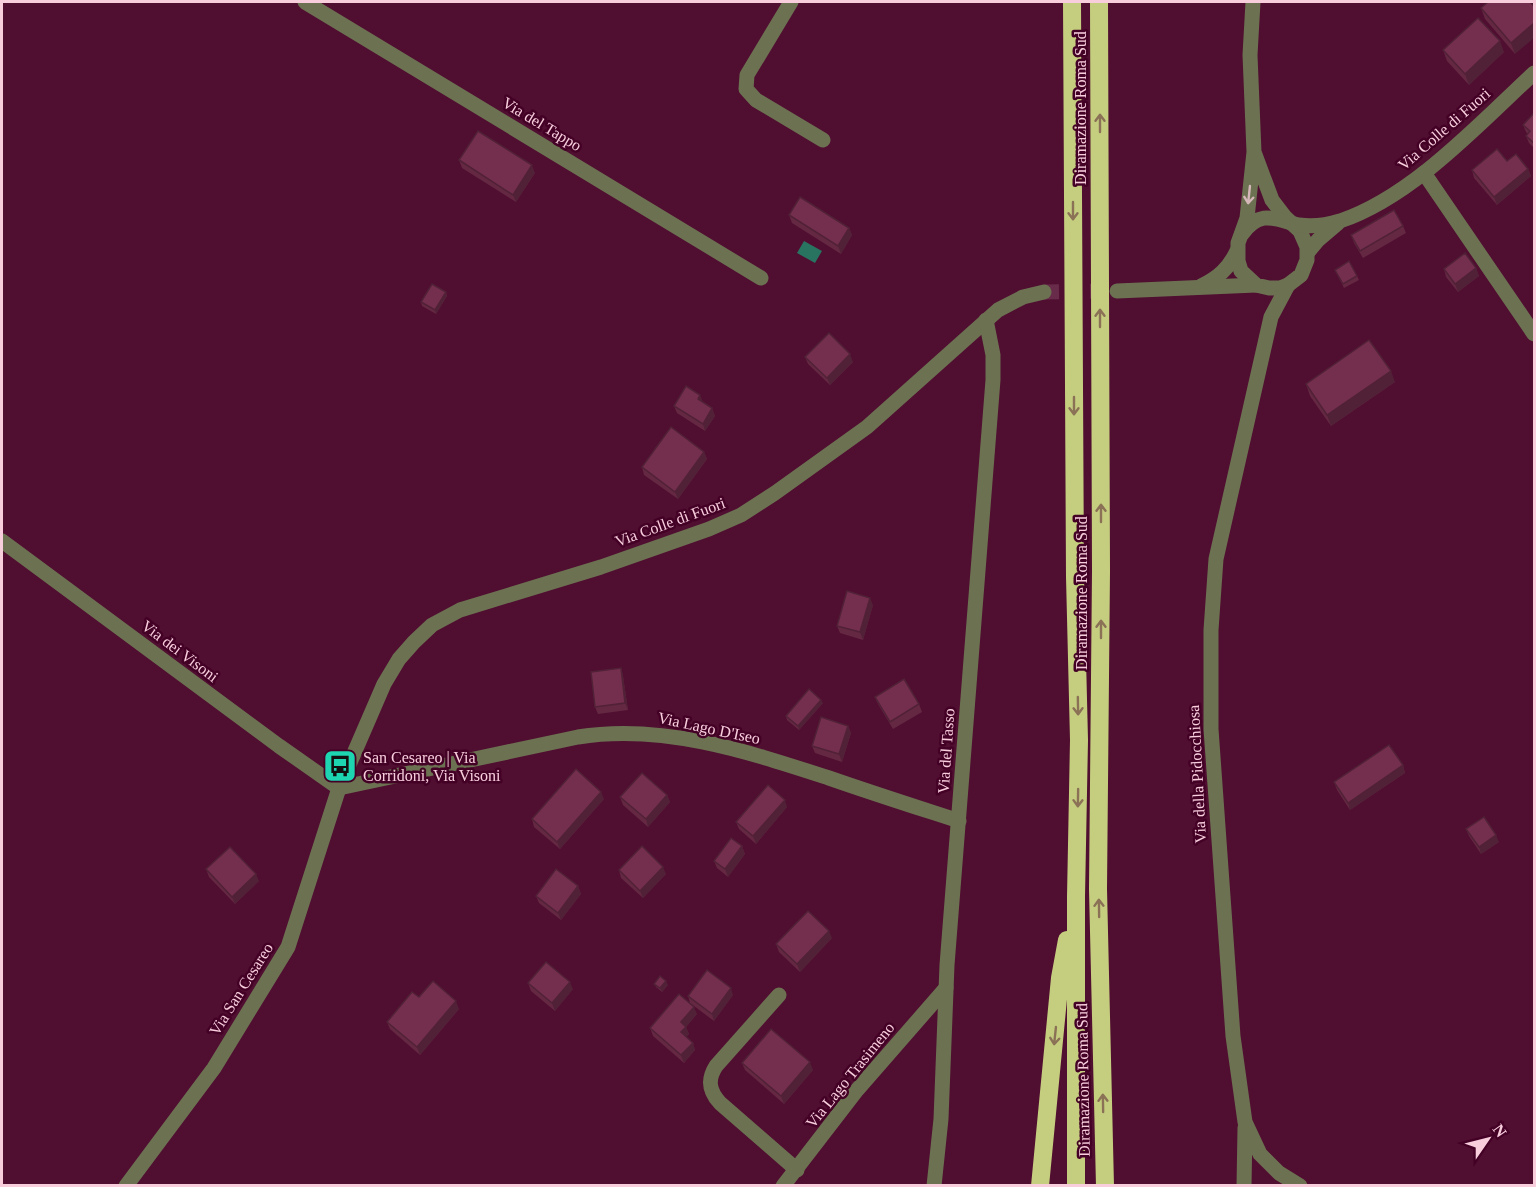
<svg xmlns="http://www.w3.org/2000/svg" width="1536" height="1187" font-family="'Times New Roman',serif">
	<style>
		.water { fill: #297361 }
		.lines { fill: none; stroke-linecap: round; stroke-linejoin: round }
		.minor-tunnel { stroke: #692b4a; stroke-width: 15; stroke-dasharray: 15 8; stroke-linecap: butt }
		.minor { stroke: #6c7152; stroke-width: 15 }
		.highway { stroke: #c5ce7f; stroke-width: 18 }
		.wall { fill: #642843 }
		.shaded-wall { fill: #512137 }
		.building { fill: #742f4e; stroke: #512137; stroke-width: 1.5 }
		.oneway { stroke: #8b7257 }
		.oneway2 { stroke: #d5b7ba }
		.labels { text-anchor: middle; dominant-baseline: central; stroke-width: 5; stroke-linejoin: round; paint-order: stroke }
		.street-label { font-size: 16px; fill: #f8cedd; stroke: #440126 }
		.poi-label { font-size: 16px; fill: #f8cedd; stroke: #440126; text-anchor: start }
	</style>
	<rect width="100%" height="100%" fill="#500e30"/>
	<polygon class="water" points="804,241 822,251 815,263 797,253"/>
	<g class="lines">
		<polyline class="minor-tunnel" points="1044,292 1111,291"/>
		<g class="minor">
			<polyline points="305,2 761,278"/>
			<polyline points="791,2 747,75 746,89 756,100 823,140"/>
			<polyline points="1253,2 1250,55 1254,152 1247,218 1238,243 1238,261 1241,271 1256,285 1269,288 1280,288 1288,285 1301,275 1307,260 1307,247 1300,231 1285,217 1272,200 1254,152"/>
			<polyline points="1424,173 1534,334"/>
			<path d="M1242,234c19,-26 34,-14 57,-9 13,2 28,0 41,-4 72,-24 139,-97 194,-148"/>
			<polyline points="1308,252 1318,240 1338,223"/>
			<polyline points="1288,285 1271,317 1216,559 1211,630 1211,729 1233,1036 1245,1122 1260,1154 1279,1173 1300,1186"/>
			<path d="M1201,286c17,-8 28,-18 36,-35"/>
			<polyline points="1117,291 1256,285"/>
			<polyline points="2,541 279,746 339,788"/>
			<path d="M339,788l239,-51c85,-14 171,15 251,41 43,15 87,29 130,43"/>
			<path d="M779,995l-63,71c-9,14 -7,25 4,37l77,67"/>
			<polyline points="126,1186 214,1068 288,947 339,788 384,684 399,659 414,642 432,625 460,610 601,567 709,529 741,515 775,493 867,427 998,310 1023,297 1044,292"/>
			<polyline points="783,1186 857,1090 946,988"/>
			<polyline points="934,1186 941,1119 947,965 993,380 993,355 986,320"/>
			<polyline points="1244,1186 1245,1128"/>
		</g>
		<g class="highway">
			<polyline points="1072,2 1075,577 1079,740 1076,897 1076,1186"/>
			<polyline points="1099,2 1101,571 1098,889 1105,1186"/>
			<polyline points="1040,1186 1060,978 1067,940"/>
		</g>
	</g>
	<g class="wall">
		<polygon points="1530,2 1515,54 1485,19 1481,8"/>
		<polygon points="1443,50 1504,52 1469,85 1447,61"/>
		<polygon points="1534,115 1534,148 1529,143 1526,136 1528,134 1526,132 1523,125"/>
		<polygon points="459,160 535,173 516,202 462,168"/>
		<polygon points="1507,161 1528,169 1531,176 1497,205 1474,178 1472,170"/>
		<polygon points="789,215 849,228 852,235 841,254 792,223"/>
		<polygon points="1403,226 1406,233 1363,258 1354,243 1351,235"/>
		<polygon points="1476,268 1479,276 1458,292 1446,277 1444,269"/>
		<polygon points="1335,270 1357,276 1359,280 1344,288"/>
		<polygon points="446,292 447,296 436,314 422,306 421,302"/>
		<polygon points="805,357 853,362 830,385 808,364"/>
		<polygon points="1395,382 1331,426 1310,396 1306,384"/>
		<polygon points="703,402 712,408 715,416 705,431 677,413 674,406"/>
		<polygon points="704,452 707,459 678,499 644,475 642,467"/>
		<polygon points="873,605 863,640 840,633 837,626"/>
		<polygon points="621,668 623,676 628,710 598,714 595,707"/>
		<polygon points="875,697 919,704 922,712 893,729 878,704"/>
		<polygon points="823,703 799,730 787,720 786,716"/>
		<polygon points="848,726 851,733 842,762 815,753 812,746"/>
		<polygon points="1403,765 1405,773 1350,810 1337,790 1334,782"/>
		<polygon points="667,795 670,802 648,827 623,805 620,797"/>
		<polygon points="604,799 560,849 534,827 532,819"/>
		<polygon points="787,807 756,844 739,829 736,822"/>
		<polygon points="1466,829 1499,842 1481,854 1469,836"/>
		<polygon points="742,846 745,854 728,877 717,868 714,861"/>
		<polygon points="206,869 259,881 235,904 209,877"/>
		<polygon points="619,870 666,874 643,898 621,878"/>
		<polygon points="578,886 581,894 561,920 539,903 536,896"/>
		<polygon points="832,938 800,972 779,952 776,944"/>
		<polygon points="528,983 573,989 555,1011 531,991"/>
		<polygon points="654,984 668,985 662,992 656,987"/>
		<polygon points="733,995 714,1021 690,1003 688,996"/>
		<polygon points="419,997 459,1009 420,1055 390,1029 387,1022"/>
		<polygon points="697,1014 686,1027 689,1034 686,1037 693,1043 695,1050 684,1063 653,1036 650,1028"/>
		<polygon points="742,1063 813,1070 784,1104 745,1070"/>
	</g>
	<g class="shaded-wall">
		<polygon points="1534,23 1534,38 1515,54 1511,43"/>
		<polygon points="1500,41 1504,52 1469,85 1465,74"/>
		<polygon points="532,165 535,173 516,202 513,195"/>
		<polygon points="1528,169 1531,176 1497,205 1494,197"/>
		<polygon points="849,228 852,235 841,254 838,246"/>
		<polygon points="1476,268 1479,276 1458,292 1455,284"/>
		<polygon points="446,292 447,296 436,314 435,310"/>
		<polygon points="850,354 853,362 830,385 827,378"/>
		<polygon points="1391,371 1395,382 1331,426 1327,415"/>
		<polygon points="700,395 703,402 698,399"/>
		<polygon points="712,408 715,416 705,431 703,424"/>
		<polygon points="704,452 707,459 678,499 675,492"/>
		<polygon points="870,598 873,605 863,640 860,632"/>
		<polygon points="621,668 623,676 628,710 625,703"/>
		<polygon points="821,700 823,703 799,730 798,726"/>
		<polygon points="848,726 851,733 842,762 839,754"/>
		<polygon points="1403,765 1405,773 1350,810 1348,803"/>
		<polygon points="601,792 604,799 560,849 557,842"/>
		<polygon points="667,795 670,802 648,827 646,819"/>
		<polygon points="785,800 787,807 756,844 753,836"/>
		<polygon points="1496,835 1499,842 1481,854 1479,847"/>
		<polygon points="742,846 745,854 728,877 725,869"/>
		<polygon points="663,867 666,874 643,898 640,891"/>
		<polygon points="256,874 259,881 235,904 232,897"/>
		<polygon points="578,886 581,894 561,920 558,913"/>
		<polygon points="829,931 832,938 800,972 797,964"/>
		<polygon points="666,981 668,985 662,992 660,988"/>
		<polygon points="570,982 573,989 555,1011 552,1003"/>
		<polygon points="731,988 733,995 714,1021 712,1014"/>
		<polygon points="456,1001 459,1009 420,1055 417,1047"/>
		<polygon points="694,1007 697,1014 686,1027 689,1034 684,1040 681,1032 681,1022"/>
		<polygon points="693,1043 695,1050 684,1063 681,1055"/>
		<polygon points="810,1062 813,1070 784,1104 781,1096"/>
	</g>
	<g class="building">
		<polygon points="1488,2 1530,2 1534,6 1534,23 1511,43 1481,8"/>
		<polygon points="1478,18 1500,41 1465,74 1443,50"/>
		<polygon points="1533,114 1534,115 1534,143 1526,136 1530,131 1523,125"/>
		<polygon points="478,131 532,165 513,195 459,160"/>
		<polygon points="1497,149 1507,161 1516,154 1528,169 1494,197 1472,170"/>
		<polygon points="800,197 849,228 838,246 789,215"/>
		<polygon points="1394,210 1403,226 1360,251 1351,235"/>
		<polygon points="1465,253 1476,268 1455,284 1444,269"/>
		<polygon points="1349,261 1357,276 1343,284 1335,270"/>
		<polygon points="432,284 446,292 435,310 421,302"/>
		<polygon points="829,333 850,354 827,378 805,357"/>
		<polygon points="1369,340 1391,371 1327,415 1306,384"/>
		<polygon points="686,386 700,395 698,399 712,408 703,424 674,406"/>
		<polygon points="671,427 704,452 675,492 642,467"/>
		<polygon points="847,591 870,598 860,632 837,626"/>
		<polygon points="621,668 625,703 595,707 591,672"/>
		<polygon points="904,679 919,704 890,722 875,697"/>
		<polygon points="809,689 821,700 798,726 786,716"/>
		<polygon points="821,717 848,726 839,754 812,746"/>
		<polygon points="1389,745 1403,765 1348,803 1334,782"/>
		<polygon points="576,769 601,792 557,842 532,819"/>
		<polygon points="642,773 667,795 646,819 620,797"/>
		<polygon points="768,785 785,800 753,836 736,822"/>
		<polygon points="1484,817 1496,835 1479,847 1466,829"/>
		<polygon points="731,838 742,846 725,869 714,861"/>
		<polygon points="642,846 663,867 640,891 619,870"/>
		<polygon points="230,847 256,874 232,897 206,869"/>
		<polygon points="556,869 578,886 558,913 536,896"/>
		<polygon points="808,911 829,931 797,964 776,944"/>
		<polygon points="546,962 570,982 552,1003 528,983"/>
		<polygon points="707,970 731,988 712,1014 688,996"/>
		<polygon points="660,976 666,981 660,988 654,984"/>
		<polygon points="433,981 456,1001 417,1047 387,1022 412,992 419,997"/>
		<polygon points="679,994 694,1007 681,1022 686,1027 681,1032 693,1043 681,1055 650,1028"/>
		<polygon points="771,1029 810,1062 781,1096 742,1063"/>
	</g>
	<defs><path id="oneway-shaft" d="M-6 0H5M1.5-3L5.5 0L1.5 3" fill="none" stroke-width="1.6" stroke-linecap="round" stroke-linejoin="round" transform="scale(1.5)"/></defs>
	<g class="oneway">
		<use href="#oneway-shaft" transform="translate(1100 123) rotate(-90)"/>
		<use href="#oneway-shaft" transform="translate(1073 211) rotate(90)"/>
		<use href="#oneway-shaft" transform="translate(1100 318) rotate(-90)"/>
		<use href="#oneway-shaft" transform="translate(1074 406) rotate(90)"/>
		<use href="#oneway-shaft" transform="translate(1101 513) rotate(-90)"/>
		<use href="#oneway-shaft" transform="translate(1101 629) rotate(-90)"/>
		<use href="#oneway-shaft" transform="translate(1078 706) rotate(89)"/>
		<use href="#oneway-shaft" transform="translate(1078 798) rotate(91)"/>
		<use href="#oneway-shaft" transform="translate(1099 908) rotate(-91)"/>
		<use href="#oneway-shaft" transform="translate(1055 1036) rotate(96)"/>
		<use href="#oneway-shaft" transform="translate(1103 1103) rotate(-91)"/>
	</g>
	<use class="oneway2" href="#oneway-shaft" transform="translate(1249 195) rotate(96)"/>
	<defs>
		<symbol id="bus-square" viewBox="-11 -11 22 22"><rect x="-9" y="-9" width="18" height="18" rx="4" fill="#1dd5b1" stroke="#440126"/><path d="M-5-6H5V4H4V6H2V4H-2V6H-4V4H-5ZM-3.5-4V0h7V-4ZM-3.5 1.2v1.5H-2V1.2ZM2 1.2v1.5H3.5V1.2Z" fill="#111"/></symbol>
	</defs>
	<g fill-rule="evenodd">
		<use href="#bus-square" x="321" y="747" width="38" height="38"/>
	</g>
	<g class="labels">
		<g class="street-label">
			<text transform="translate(1080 108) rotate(-90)">Diramazione Roma Sud</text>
			<text transform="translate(542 124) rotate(31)">Via del Tappo</text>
			<text transform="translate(1444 129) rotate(-41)">Via Colle di Fuori</text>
			<text transform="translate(670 522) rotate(-20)">Via Colle di Fuori</text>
			<text transform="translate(1081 593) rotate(-90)">Diramazione Roma Sud</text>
			<text transform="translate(180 651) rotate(37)">Via dei Visoni</text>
			<text transform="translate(709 728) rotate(12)">Via Lago D'Iseo</text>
			<text transform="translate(946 751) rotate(-86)">Via del Tasso</text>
			<text transform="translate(1197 774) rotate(-93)">Via della Pidocchiosa</text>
			<text transform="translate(241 989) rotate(-58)">Via San Cesareo</text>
			<text transform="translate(850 1075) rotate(-51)">Via Lago Trasimeno</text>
			<text transform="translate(1083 1080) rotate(-91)">Diramazione Roma Sud</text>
		</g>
		<g class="poi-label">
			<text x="363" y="757">San Cesareo | Via<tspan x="363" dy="18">Corridoni, Via Visoni</tspan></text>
		</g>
	</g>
	<rect width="1536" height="1187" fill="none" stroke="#f8cedd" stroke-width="6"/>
	<g transform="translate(1488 1139) rotate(55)" stroke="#440126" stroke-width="4.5" paint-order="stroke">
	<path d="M0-4.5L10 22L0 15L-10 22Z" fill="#f8cedd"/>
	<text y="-9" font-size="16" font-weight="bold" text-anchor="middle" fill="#f8cedd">N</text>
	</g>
</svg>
